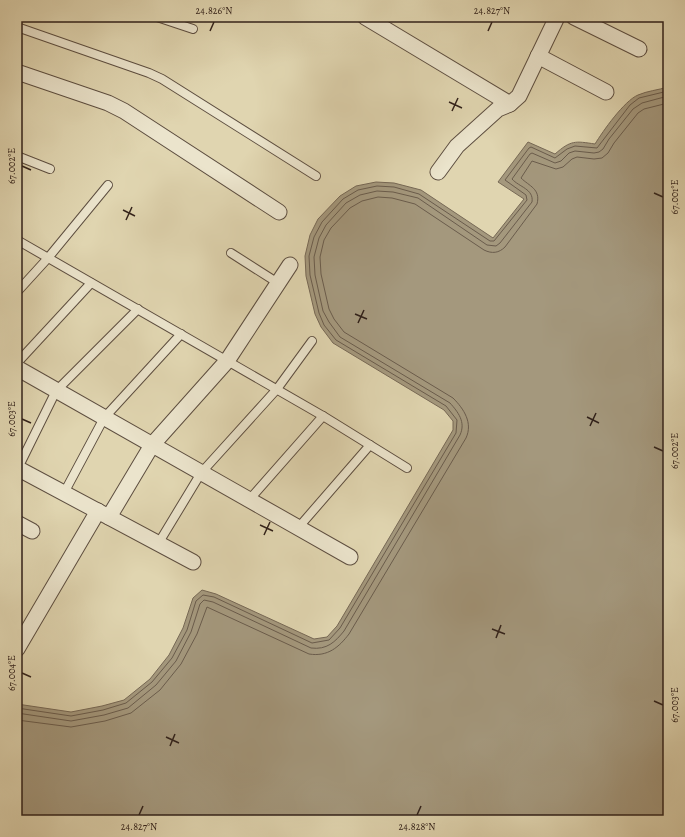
<svg xmlns="http://www.w3.org/2000/svg" width="685" height="837" font-family="Alegreya,serif">
	<style>
		.water { fill: #a4987d; stroke: #766855 }
		.lines { fill: none; stroke-linecap: round; stroke-linejoin: round }
		.shore { stroke: #6a5c4c; stroke-width: 1 }
		.service-casing { stroke: #5d4e40; stroke-width: 10 }
		.minor-casing { stroke: #5d4e40; stroke-width: 17 }
		.service { stroke: #ebe4cc; stroke-width: 8 }
		.minor { stroke: #ebe4cc; stroke-width: 15 }
		.ticks { fill: none; stroke: #31211a; stroke-width: 1.5 }
		.neatline { fill: none; stroke: #31211a; stroke-width: 1.5 }
		.ticks-label { font-size: 10px; text-anchor: middle; fill: #31211a }
	</style>
	<rect width="100%" height="100%" fill="#e0d5b0"/>
	<filter id="stains"><feTurbulence type="fractalNoise" baseFrequency=".005" numOctaves="4"/><feColorMatrix values="0 0 0 0 .2 0 0 0 0 .09 0 0 0 0 .02 0 0 0 .5 -.17"/></filter>
	<radialGradient id="worn" r=".72"><stop offset=".6" stop-color="#630" stop-opacity="0"/><stop offset="1" stop-color="#630" stop-opacity=".3"/></radialGradient>
	<path class="water" d="M668,87v733h-651v-116l54,8 31,-6 22,-6 26,-21 19,-24 14,-27 10,-30 9,-8 14,4 98,45 13,-2 10,-11 116,-196v-9l-9,-11 -111,-67 -12,-16 -6,-13 -9,-38 -1,-20 5,-21 8,-16 22,-23 16,-10 20,-4 18,1 27,7 72,48 31,-39 -26,-17 30,-40 27,12c16,-14 20,-13 40,-10 8,-13 29,-43 43,-49 9,-4 20,-5 30,-8z"/>
	<g class="lines">
		<g class="shore">
			<polyline points="17,708 71,716 103,710 126,703 152,682 172,658 187,630 196,601 203,595 214,597 312,643 329,640 340,628 456,433 457,420 446,406 336,340 324,325 319,313 310,275 309,256 314,237 322,222 343,199 358,190 377,186 394,187 419,194 490,241 494,241 527,200 526,195 505,180 529,148 531,147 555,158 567,149 575,146 597,148 630,105 639,98 668,91"/>
			<path d="M17,713l54,8 33,-6 24,-7 28,-23 20,-24 15,-29 9,-28 4,-4 9,2 98,46c16,2 24,-6 33,-17l116,-196c6,-13 -2,-23 -10,-32l-110,-66 -11,-15 -6,-11 -8,-36 -1,-18 5,-19 7,-13 20,-22 14,-8 17,-4 16,1 25,6 69,47 9,1 4,-3 32,-41c2,-13 -13,-15 -20,-23l18,-25 2,-1 23,10 6,-2 8,-8 6,-2 19,2 5,-1 4,-3 6,-10 24,-30 9,-6 26,-7"/>
			<path d="M17,720l54,7 34,-6 26,-8 29,-23 21,-26 16,-30 10,-27 102,47c19,3 30,-7 40,-20l117,-196c7,-15 -2,-29 -13,-40l-109,-66 -10,-13 -5,-10 -8,-35 -1,-17 4,-17 7,-12 19,-20 12,-7 16,-4 14,1 23,6 69,46c8,4 15,3 21,-3l32,-43c4,-15 -8,-18 -16,-26l11,-17 24,8 7,-2 9,-8 5,-2 17,2 8,-1 6,-5 6,-10 24,-30 6,-4 24,-6"/>
		</g>
		<defs>
			<g id="service">
				<polyline points="157,17 193,29"/>
				<polyline points="17,27 149,73 162,79 316,176"/>
				<polyline points="17,156 50,169"/>
				<polyline points="17,240 323,416 407,468"/>
				<polyline points="231,253 278,283"/>
				<polyline points="17,292 48,258 108,185"/>
				<polyline points="17,363 91,283"/>
				<polyline points="18,468 56,391 138,309"/>
				<polyline points="64,493 104,418 181,334"/>
				<polyline points="249,500 323,416"/>
				<polyline points="298,528 370,445"/>
				<polyline points="158,544 201,473 277,389 312,341"/>
			</g>
			<g id="minor">
				<polyline points="365,17 510,104"/>
				<polyline points="574,17 639,49"/>
				<polyline points="538,56 606,92"/>
				<polyline points="17,72 108,103 124,111 279,212"/>
				<polyline points="438,172 457,146 498,109 510,104 519,96 557,17"/>
				<polyline points="17,368 350,557"/>
				<polyline points="17,468 193,562"/>
				<polyline points="109,517 152,445 227,361 290,265"/>
				<polyline points="17,523 32,531"/>
				<polyline points="17,649 98,511"/>
			</g>
		</defs>
		<use href="#service" class="service-casing"/>
		<use href="#minor" class="minor-casing"/>
		<use href="#service" class="service"/>
		<use href="#minor" class="minor"/>
	</g>
	<path class="ticks" d="M210,31l4,-9M488,31l4,-9M449,102l13,6M452,111l6,-13M22,166l9,4M654,193l9,4M123,210l12,6M126,220l6,-13M355,314l12,5M358,323l6,-13M587,417l12,6M22,419l9,4M590,426l6,-13M654,447l9,4M260,525l13,6M264,535l6,-13M492,629l13,5M496,638l5,-13M22,673l9,4M654,701l9,4M166,737l13,6M170,746l5,-12M139,815l4,-9M417,815l4,-9"/>
	<rect width="685" height="837" fill="none" stroke="#e0d5b0" stroke-width="44"/>
	<rect x="22" y="22" width="641" height="793" class="neatline"/>
	<g class="ticks-label">
		<text x="214" y="14">24.826°N</text>
		<text x="492" y="14">24.827°N</text>
		<text transform="translate(11 166) rotate(-90)" y="4">67.002°E</text>
		<text transform="translate(674 197) rotate(-90)" y="4">67.001°E</text>
		<text transform="translate(11 419) rotate(-90)" y="4">67.003°E</text>
		<text transform="translate(674 451) rotate(-90)" y="4">67.002°E</text>
		<text transform="translate(11 673) rotate(-90)" y="4">67.004°E</text>
		<text transform="translate(674 705) rotate(-90)" y="4">67.003°E</text>
		<text x="139" y="830">24.827°N</text>
		<text x="417" y="830">24.828°N</text>
	</g>
	<rect width="100%" height="100%" filter="url(#stains)"/>
	<rect width="100%" height="100%" fill="url(#worn)"/>
</svg>
